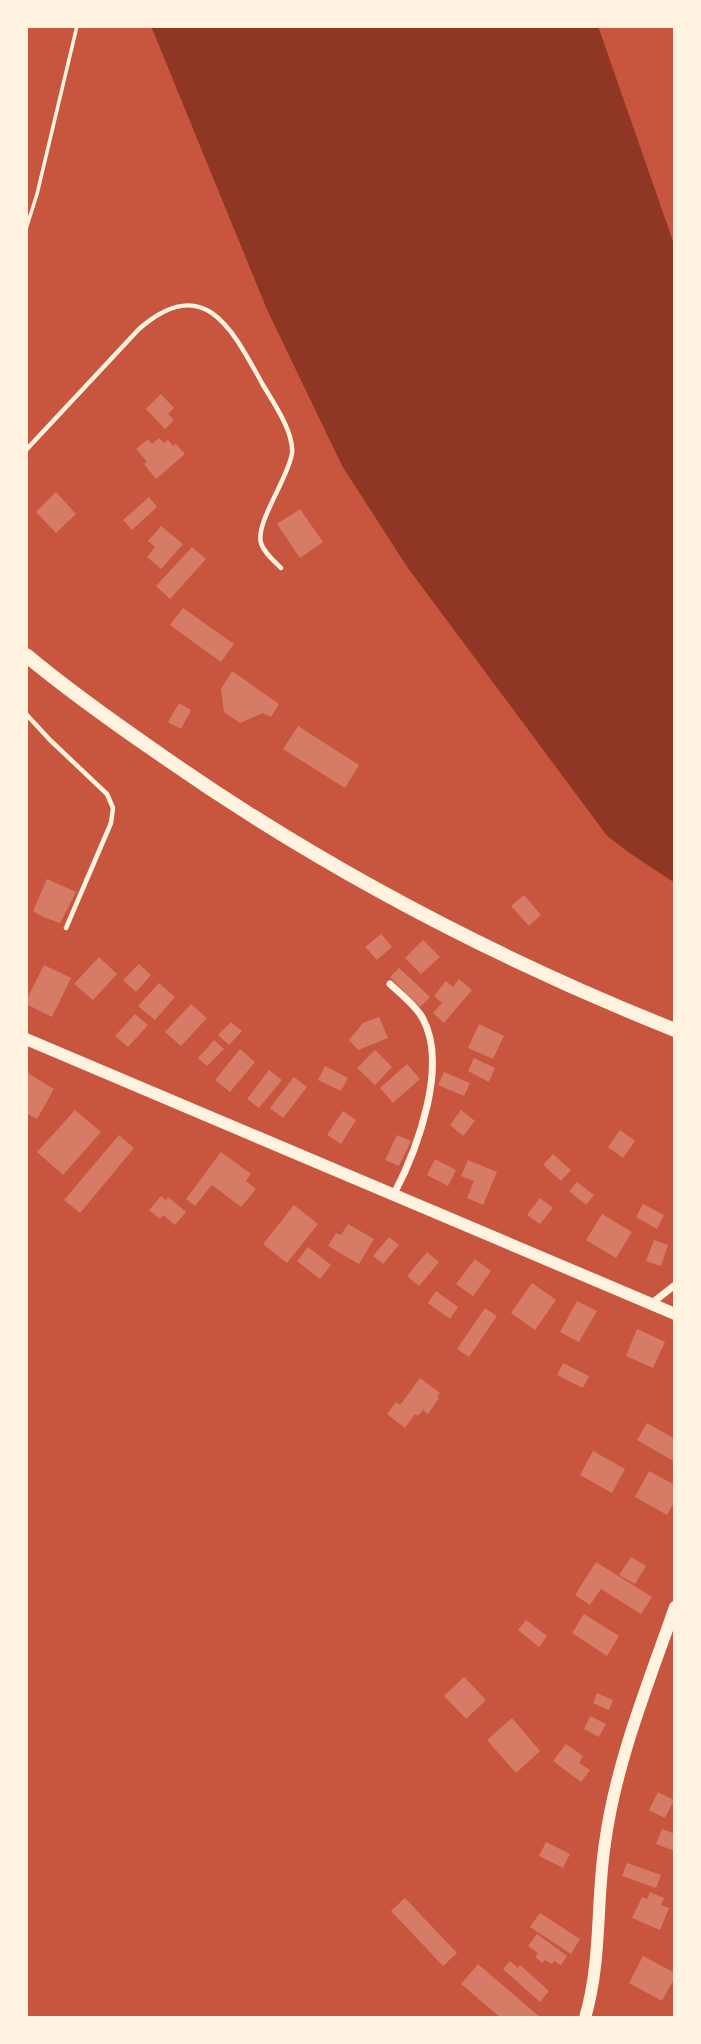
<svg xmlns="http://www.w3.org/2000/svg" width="701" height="2044" font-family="'PT Sans Narrow',sans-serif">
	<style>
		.water { fill: #8f3625 }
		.pier { fill: #c8553d }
		.building { fill: #d67c66 }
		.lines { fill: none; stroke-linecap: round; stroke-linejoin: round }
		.path { stroke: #fff3e0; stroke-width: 3.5 }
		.service { stroke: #fff3e0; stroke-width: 4.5 }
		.minor { stroke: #fff3e0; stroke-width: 7 }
		.secondary { stroke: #fff3e0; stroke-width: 12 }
		.trunk { stroke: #fff3e0; stroke-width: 14 }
	</style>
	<rect width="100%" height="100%" fill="#c8553d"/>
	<polygon class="water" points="151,26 598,26 675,247 675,883 628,852 607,836 407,567 342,466 268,312"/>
	<polygon class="pier" points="262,306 268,312 342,466 407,567 607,836 628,852 623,853 604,838 405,569 339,468"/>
	<g class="building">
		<polygon points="161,394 174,408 168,414 174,420 165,429 146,409"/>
		<polygon points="159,438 164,443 168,440 173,446 176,444 185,454 156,479 144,464 147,462 136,449 148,439 152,444"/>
		<polygon points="56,492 76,514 56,533 36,512"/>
		<polygon points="149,497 157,507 132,530 123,520"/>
		<polygon points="300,509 323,542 300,558 277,524"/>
		<polygon points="161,526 183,544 161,569 147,557 155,547 148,541"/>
		<polygon points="192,547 206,559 170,599 156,586"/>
		<polygon points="183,608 234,644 221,662 170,625"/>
		<polygon points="232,671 279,704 271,717 263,713 240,723 224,712 221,689"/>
		<polygon points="179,703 191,710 181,729 168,722"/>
		<polygon points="298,726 359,765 345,788 283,749"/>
		<polygon points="47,879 76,892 60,923 43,917 33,911"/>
		<polygon points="524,895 541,915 529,926 511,906"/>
		<polygon points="381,934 392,947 377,960 365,947"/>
		<polygon points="423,940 440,957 421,974 405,958"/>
		<polygon points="99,957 117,974 93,1000 74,984"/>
		<polygon points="139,964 151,975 136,992 123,980"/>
		<polygon points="44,965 71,978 52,1017 26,1004 26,1001"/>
		<polygon points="399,968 430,997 420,1007 390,977"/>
		<polygon points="459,979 472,990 444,1023 433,1013 442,1003 434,996 446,981 453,987"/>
		<polygon points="159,983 175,997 155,1020 138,1006"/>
		<polygon points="191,1004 207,1018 181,1046 165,1032"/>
		<polygon points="135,1014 148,1025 128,1047 115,1036"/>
		<polygon points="379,1017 388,1038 358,1050 349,1040 363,1023"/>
		<polygon points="231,1022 242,1031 229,1045 218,1035"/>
		<polygon points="479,1024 504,1036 493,1059 468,1048"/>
		<polygon points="214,1040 224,1049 207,1066 198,1058"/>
		<polygon points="240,1049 255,1062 230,1092 215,1080"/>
		<polygon points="375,1050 392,1067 375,1085 357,1068"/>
		<polygon points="474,1058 495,1068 489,1082 468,1071"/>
		<polygon points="407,1064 420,1079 393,1103 380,1088"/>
		<polygon points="325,1066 348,1078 341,1091 318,1080"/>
		<polygon points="269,1070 282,1080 259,1108 247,1099"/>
		<polygon points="26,1072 54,1089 37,1119 26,1113"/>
		<polygon points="444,1072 470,1083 464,1096 438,1085"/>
		<polygon points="294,1077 307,1087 283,1118 270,1108"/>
		<polygon points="75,1110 101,1132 63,1175 37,1152"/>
		<polygon points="461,1110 475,1121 463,1136 450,1125"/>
		<polygon points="343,1111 356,1120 341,1144 327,1135"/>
		<polygon points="620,1130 635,1141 623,1158 608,1147"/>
		<polygon points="119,1135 134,1148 80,1213 64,1200"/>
		<polygon points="397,1135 411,1141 399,1166 385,1160"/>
		<polygon points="221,1152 251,1174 246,1181 256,1189 241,1207 212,1185 195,1206 186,1199"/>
		<polygon points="553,1154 571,1170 561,1181 543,1165"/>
		<polygon points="435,1159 456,1170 448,1186 427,1175"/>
		<polygon points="468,1160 497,1172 483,1205 467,1198 474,1181 461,1176"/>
		<polygon points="577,1182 594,1195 586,1205 569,1191"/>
		<polygon points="161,1196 166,1200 168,1197 186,1212 175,1225 163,1215 160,1219 149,1210"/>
		<polygon points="540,1198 553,1208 540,1224 527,1215"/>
		<polygon points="643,1204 664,1215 657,1229 636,1217"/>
		<polygon points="294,1205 318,1224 287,1263 263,1244"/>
		<polygon points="602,1214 632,1232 616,1258 586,1240"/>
		<polygon points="348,1224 374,1239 359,1264 328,1246 336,1233 341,1235"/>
		<polygon points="389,1237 399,1245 383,1264 373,1256"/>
		<polygon points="654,1240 668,1245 661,1266 646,1261"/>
		<polygon points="308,1247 331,1265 320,1279 297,1261"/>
		<polygon points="427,1252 439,1262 419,1286 407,1276"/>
		<polygon points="475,1259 491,1271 473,1296 456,1284"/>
		<polygon points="532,1283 556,1300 535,1330 511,1313"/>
		<polygon points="436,1291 458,1307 450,1319 428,1303"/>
		<polygon points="577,1301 597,1311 579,1342 560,1332"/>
		<polygon points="485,1308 497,1316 469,1357 457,1349"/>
		<polygon points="637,1329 665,1342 653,1368 626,1356"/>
		<polygon points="563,1363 589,1376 583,1388 557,1375"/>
		<polygon points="420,1378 440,1393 437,1397 439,1398 428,1414 423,1410 418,1416 415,1414 405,1428 387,1414 396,1402 400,1405"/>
		<polygon points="647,1423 675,1439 675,1462 637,1440"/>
		<polygon points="593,1451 625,1469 612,1493 580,1475"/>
		<polygon points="649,1471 675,1485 675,1501 667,1515 635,1497"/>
		<polygon points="631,1557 646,1566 635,1584 619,1575"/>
		<polygon points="596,1562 652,1597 641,1614 601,1589 590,1605 575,1595"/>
		<polygon points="584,1614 619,1636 607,1656 572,1633"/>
		<polygon points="526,1620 547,1636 539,1647 518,1630"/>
		<polygon points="464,1677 486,1700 466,1719 444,1696"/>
		<polygon points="597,1693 613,1700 609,1710 593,1703"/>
		<polygon points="590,1716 606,1724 599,1737 584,1729"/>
		<polygon points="512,1718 540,1751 516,1773 487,1740"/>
		<polygon points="566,1744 583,1756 579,1763 590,1770 581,1782 553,1761"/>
		<polygon points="658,1792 674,1800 665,1818 649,1810"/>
		<polygon points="662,1829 675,1834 675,1851 656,1844"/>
		<polygon points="546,1842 570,1854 563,1868 539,1856"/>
		<polygon points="627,1863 661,1875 656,1888 622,1876"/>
		<polygon points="650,1892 664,1898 661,1905 669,1908 660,1930 632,1918 642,1897 647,1899"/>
		<polygon points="405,1898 457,1953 443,1966 391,1911"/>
		<polygon points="540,1913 580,1939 571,1954 530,1927"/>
		<polygon points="537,1934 567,1956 561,1965 554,1961 552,1964 545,1960 542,1963 535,1957 538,1953 528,1946"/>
		<polygon points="643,1956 675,1973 675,1977 662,2001 629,1983"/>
		<polygon points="510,1961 518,1968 520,1965 549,1991 540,2002 503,1969"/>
		<polygon points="478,1964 541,2018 501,2018 461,1984"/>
	</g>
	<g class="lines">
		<polyline class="path" points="26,229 37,194 77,26"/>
		<g class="service">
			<path d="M26,450l113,-121c66,-58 94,2 124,56 10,17 31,47 29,68 -3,24 -37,70 -31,90 3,10 13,18 20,25"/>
			<polyline points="26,714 50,740 107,794 113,808 111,823 66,928"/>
		</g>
		<g class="minor">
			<path d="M390,984c10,9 22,19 30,30 31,47 -3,136 -26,180"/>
			<polyline points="652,1303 675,1285"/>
		</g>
		<g class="secondary">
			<polyline points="26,1039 675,1314"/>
			<path d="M585,2018c17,-58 11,-117 20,-175 11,-81 43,-159 70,-236"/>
		</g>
		<path class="trunk" d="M26,655c42,35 87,67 132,98 161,113 334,204 517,277"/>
	</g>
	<rect width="701" height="2044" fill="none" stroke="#fff3e0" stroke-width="56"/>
</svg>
